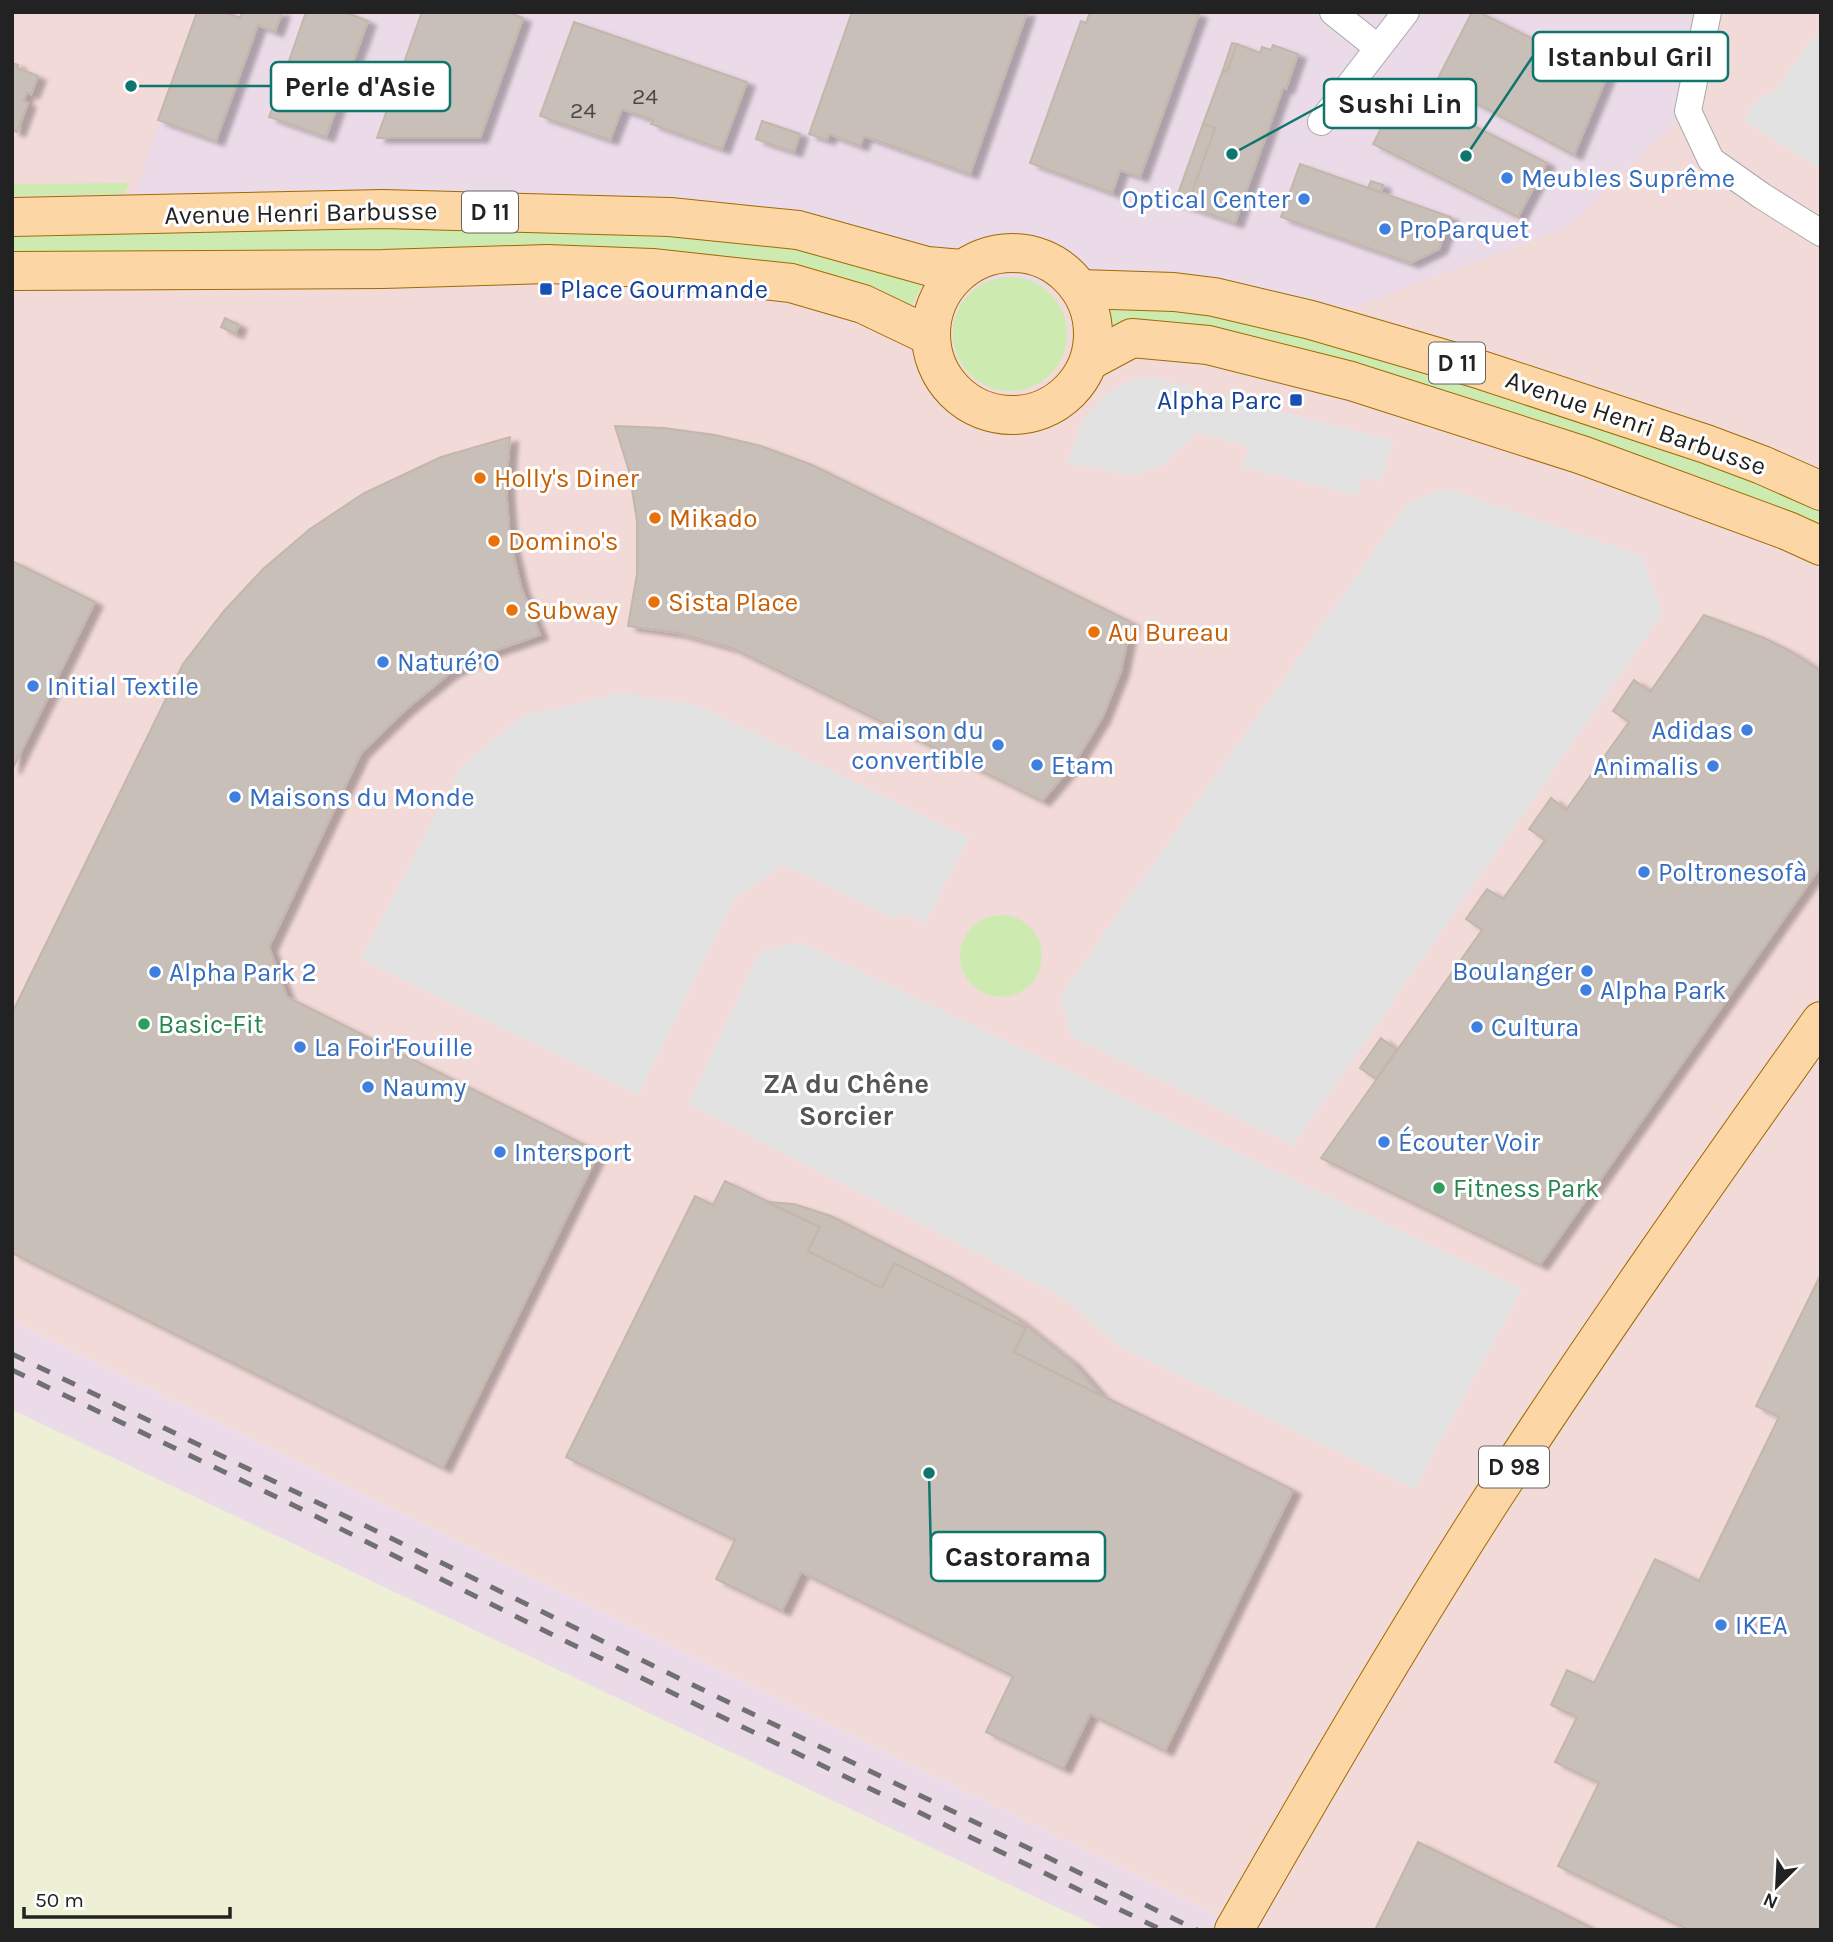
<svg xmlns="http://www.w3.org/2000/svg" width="1833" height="1942" font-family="Karla,sans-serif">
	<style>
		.commercial { fill: #f2dad9 }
		.industrial { fill: #ebdbe8 }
		.farmland { fill: #eef0d5 }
		.grass { fill: #cdebb0 }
		.parking { fill: #e2e2e2 }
		.building { fill: #c7bfb8; stroke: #c4b6ab; stroke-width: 2; filter: url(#shadow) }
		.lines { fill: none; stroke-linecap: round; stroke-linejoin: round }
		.minor-casing { stroke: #a9a9a9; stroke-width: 28 }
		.primary-casing { stroke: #a06b00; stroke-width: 40 }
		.minor { stroke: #fff; stroke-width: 26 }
		.primary { stroke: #fcd6a4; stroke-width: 38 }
		.rail { stroke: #707070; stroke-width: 5; stroke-dasharray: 14 14; stroke-linecap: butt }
		.shop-dot { fill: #3f7fe0; stroke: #fff; stroke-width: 2.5 }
		.transit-dot { fill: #1a4fb4; stroke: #fff; stroke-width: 2.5 }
		.food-dot { fill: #e8710a; stroke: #fff; stroke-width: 2.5 }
		.leisure-dot { fill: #2e9e5b; stroke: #fff; stroke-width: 2.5 }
		.labels { text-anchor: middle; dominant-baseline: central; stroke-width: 6; stroke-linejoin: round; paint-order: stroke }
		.number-label { font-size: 23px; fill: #4b4948 }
		.shield { fill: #fff; stroke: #646464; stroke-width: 2 }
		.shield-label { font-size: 24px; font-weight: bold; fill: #222 }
		.shop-label { font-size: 26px; fill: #366cbe; stroke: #fff; text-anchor: start }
		.street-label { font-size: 26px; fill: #222; stroke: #fff }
		.transit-label { font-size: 26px; fill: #164399; stroke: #fff; text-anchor: start }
		.food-label { font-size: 26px; fill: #c56008; stroke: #fff; text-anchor: start }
		.leisure-label { font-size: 26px; fill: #27864d; stroke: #fff; text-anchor: start }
		.neighbourhood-label { font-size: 28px; font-weight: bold; fill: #555; stroke: #fff }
		.leader { fill: none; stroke: #0f766e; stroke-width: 2.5 }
		.callout-dot { fill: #0f766e; stroke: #fff; stroke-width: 2.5 }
		.callout { fill: #fff; stroke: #0f766e; stroke-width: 2.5 }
		.callout-label { font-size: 28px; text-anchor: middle; font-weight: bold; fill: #222 }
	</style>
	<defs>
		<filter id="shadow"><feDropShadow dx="8" dy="4.5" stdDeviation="2" flood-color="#0004"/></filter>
	</defs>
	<rect width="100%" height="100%" fill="#f2efe9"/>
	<polygon class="commercial" points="12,12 1821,12 1821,1930 1247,1930 12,1321"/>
	<g class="industrial">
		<polygon points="196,12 1709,12 1688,111 1566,228 1354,307 1080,289 128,215"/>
		<polygon points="12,1321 1247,1930 1104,1930 12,1410"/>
	</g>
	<polygon class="farmland" points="12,1410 1104,1930 12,1930"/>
	<g class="grass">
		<polygon points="12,183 21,184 130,183 124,194 12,196"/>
		<polygon points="454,227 646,232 819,249 923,284 910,309 811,270 713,255 595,249 12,253 12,232"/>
		<circle cx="1010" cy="334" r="57"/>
		<polygon points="1097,303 1223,313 1581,418 1821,506 1821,530 1727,493 1102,334"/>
		<circle cx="1001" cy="956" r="41"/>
	</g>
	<g class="parking">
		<polygon points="1821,32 1821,169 1744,121 1754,103 1779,87 1806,46"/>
		<polygon points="1148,376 1393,441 1381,482 1362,477 1357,496 1243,467 1248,447 1197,433 1160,467 1131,475 1067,463 1082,422 1101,398 1126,382"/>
		<polygon points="1444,488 1643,556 1662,614 1293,1146 1071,1036 1060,996 1408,503"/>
		<polygon points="621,693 697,705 969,838 925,924 902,913 895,919 783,865 735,899 638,1095 361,959 461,767 523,716"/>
		<polygon points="800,942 1522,1289 1415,1489 1120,1347 1064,1298 688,1104 759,953"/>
	</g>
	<g class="building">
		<polygon points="197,12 225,12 240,18 242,12 282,12 275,32 258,25 216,141 158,120"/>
		<polygon points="306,12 345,12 368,21 326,137 269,117 278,94 271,91 276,79 282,81"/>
		<polygon points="422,12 508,12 523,18 480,138 377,138"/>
		<polygon points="852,12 1027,12 970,174 864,136 860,146 829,134 827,140 809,134"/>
		<polygon points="1090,12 1192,12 1199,14 1140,177 1120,170 1112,193 1030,163 1081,21 1086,23"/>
		<polygon points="1472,12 1479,12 1607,76 1574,155 1436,82"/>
		<polygon points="574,22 747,82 722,149 651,124 653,120 622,109 610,140 540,116"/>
		<polygon points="1232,43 1237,44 1227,72 1223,70"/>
		<polygon points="1237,44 1260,53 1262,47 1271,50 1273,45 1298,54 1286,89 1283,88 1235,223 1187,206 1215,128 1203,124 1223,70 1227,72"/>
		<polygon points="12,63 18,65 17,68 38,76 31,94 27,92 23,101 28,103 17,132 12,130"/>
		<polygon points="1401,89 1547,163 1518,217 1373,144"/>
		<polygon points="762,121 800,134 794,152 756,139"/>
		<polygon points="1203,124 1215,128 1187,206 1175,202"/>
		<polygon points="1300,164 1451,217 1439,249 1411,263 1281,217"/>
		<polygon points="1371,181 1383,185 1381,192 1368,188"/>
		<polygon points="225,318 239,325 235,334 221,327"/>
		<polygon points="615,426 664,428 715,435 761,446 812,465 1131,622 1121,671 1102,718 1075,762 1042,801 732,648 678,633 628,626 637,574 637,521 629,471"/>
		<polygon points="510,437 506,488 510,540 521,587 540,635 494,651 450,673 404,711 361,753 269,947 287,997 599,1152 443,1468 12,1253 12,1013 183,664 224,611 263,569 310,529 364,493 441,457"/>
		<polygon points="12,561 95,602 12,770"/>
		<polygon points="1704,615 1764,638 1792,652 1821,671 1821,866 1540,1265 1321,1158 1482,930 1466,919 1487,889 1503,899 1545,840 1529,829 1551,798 1566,810 1629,722 1613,711 1634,680 1650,692"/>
		<polygon points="1381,1038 1397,1050 1376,1079 1360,1068"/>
		<polygon points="725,1181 820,1227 808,1251 882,1288 894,1263 1026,1328 1014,1352 1293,1490 1165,1751 1090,1714 1063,1769 986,1732 1013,1676 801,1572 782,1611 716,1579 735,1540 566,1457 695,1196 713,1205"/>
		<polygon points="767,1202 794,1204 831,1216 950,1277 1017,1318 1072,1362 1102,1396 1014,1352 1026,1328 894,1263 882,1288 808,1251 820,1227"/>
		<polygon points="1821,1274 1821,1930 1689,1930 1558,1866 1599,1783 1555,1762 1577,1717 1551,1705 1567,1670 1594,1683 1655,1559 1699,1581 1779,1417 1756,1406"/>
		<polygon points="1418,1842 1596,1930 1375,1930"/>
	</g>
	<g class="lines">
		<defs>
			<g id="minor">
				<polyline points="1333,12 1378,48"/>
				<polyline points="1708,12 1688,111 1711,160 1762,196 1821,233"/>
				<polyline points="1321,122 1406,12"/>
			</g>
			<g id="primary">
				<polyline points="12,217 383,209 670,217 798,230 927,266 962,269"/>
				<circle cx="1012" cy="334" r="81"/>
				<polyline points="12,271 383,269 547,264 652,268 791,283 863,304 930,336"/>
				<polyline points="1080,289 1174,292 1214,297 1311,320 1475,368 1706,444 1762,465 1821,491"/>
				<polyline points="1089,361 1132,338 1208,345 1351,381 1582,455 1788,531 1821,546"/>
				<path d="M1234,1930c82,-143 165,-286 254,-425 106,-164 219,-324 333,-484"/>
			</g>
		</defs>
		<use href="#minor" class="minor-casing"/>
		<use href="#primary" class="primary-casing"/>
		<use href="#minor" class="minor"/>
		<use href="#primary" class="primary"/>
		<g class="rail">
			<polyline points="12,1354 1197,1930"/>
			<polyline points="12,1370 293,1505 561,1639 1162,1930"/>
		</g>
	</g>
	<g class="shop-dot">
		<circle cx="1507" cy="178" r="7"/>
		<circle cx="1304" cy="199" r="7"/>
		<circle cx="1385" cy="229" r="7"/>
		<circle cx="383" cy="662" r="7"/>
		<circle cx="33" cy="686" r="7"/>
		<circle cx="1747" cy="730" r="7"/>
		<circle cx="998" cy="745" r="7"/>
		<circle cx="1037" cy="765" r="7"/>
		<circle cx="1713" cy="766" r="7"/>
		<circle cx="235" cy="797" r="7"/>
		<circle cx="1644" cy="872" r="7"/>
		<circle cx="1587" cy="971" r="7"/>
		<circle cx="155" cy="972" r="7"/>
		<circle cx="1586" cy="990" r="7"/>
		<circle cx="1477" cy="1027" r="7"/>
		<circle cx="300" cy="1047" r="7"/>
		<circle cx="368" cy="1087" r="7"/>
		<circle cx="1384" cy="1142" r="7"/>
		<circle cx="500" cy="1152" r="7"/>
		<circle cx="1721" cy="1625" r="7"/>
	</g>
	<g class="transit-dot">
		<rect x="539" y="282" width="14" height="14" rx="3.5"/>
		<rect x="1289" y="393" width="14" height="14" rx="3.5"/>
	</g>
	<g class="food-dot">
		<circle cx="480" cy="478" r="7"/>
		<circle cx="655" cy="518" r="7"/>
		<circle cx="494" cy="541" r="7"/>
		<circle cx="654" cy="602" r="7"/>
		<circle cx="512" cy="610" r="7"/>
		<circle cx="1094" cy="632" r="7"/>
	</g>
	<g class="leisure-dot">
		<circle cx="144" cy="1024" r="7"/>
		<circle cx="1439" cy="1188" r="7"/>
	</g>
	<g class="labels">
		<g class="number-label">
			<text x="645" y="96">24</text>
			<text x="583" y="110">24</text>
		</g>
		<g class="shield">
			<rect x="462" y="191.5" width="56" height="41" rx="5"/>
			<rect x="1429" y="342.5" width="56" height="41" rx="5"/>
			<rect x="1479" y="1446.5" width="70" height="41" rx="5"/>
		</g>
		<g class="shield-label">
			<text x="490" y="212">D 11</text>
			<text x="1457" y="363">D 11</text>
			<text x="1514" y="1467">D 98</text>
		</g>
		<g class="shop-label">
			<text x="1521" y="178">Meubles Suprême</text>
			<text x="1290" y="199" text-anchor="end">Optical Center</text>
			<text x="1399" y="229">ProParquet</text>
			<text x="397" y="662">Naturé’O</text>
			<text x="47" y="686">Initial Textile</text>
			<text x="984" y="730" text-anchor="end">La maison du<tspan x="984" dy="30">convertible</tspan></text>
			<text x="1733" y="730" text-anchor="end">Adidas</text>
			<text x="1051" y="765">Etam</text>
			<text x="1699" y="766" text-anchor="end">Animalis</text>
			<text x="249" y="797">Maisons du Monde</text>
			<text x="1658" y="872">Poltronesofà</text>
			<text x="1573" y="971" text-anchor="end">Boulanger</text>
			<text x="169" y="972">Alpha Park 2</text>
			<text x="1600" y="990">Alpha Park</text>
			<text x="1491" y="1027">Cultura</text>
			<text x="314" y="1047">La Foir'Fouille</text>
			<text x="382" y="1087">Naumy</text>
			<text x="1398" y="1142">Écouter Voir</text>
			<text x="514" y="1152">Intersport</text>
			<text x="1735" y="1625">IKEA</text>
		</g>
		<g class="street-label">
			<text transform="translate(301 213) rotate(-1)">Avenue Henri Barbusse</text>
			<text transform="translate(1636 423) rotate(19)">Avenue Henri Barbusse</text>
		</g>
		<g class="transit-label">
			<text x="560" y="289">Place Gourmande</text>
			<text x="1282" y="400" text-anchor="end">Alpha Parc</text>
		</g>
		<g class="food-label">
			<text x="494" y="478">Holly's Diner</text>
			<text x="669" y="518">Mikado</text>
			<text x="508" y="541">Domino's</text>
			<text x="668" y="602">Sista Place</text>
			<text x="526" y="610">Subway</text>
			<text x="1108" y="632">Au Bureau</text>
		</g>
		<g class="leisure-label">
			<text x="158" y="1024">Basic-Fit</text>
			<text x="1453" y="1188">Fitness Park</text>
		</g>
		<g class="neighbourhood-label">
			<text x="846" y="1083">ZA du Chêne<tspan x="846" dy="32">Sorcier</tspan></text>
		</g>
	</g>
	<path class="leader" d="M1466 156L1533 56M131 86L271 86M1232 154L1324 104M929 1473L931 1556"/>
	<g class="callout-dot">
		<circle cx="1466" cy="156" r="7"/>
		<circle cx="131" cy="86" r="7"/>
		<circle cx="1232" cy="154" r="7"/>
		<circle cx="929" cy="1473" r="7"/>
	</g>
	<g class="callout">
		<rect x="1533" y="32" width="195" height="49" rx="7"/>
		<rect x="271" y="62" width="179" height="49" rx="7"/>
		<rect x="1324" y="79" width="152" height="49" rx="7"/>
		<rect x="931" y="1532" width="174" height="49" rx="7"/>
	</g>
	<g class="callout-label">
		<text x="1630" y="66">Istanbul Gril</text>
		<text x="360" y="96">Perle d'Asie</text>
		<text x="1400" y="113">Sushi Lin</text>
		<text x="1018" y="1566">Castorama</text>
	</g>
	<rect width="1833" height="1942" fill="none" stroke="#222222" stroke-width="28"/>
	<g transform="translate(1777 1886) rotate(204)" stroke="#ffffff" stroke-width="5" paint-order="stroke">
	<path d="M0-5L12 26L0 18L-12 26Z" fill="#222222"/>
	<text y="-10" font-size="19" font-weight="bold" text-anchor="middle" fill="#222222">N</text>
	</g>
	<path d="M24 1907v10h206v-10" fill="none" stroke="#222222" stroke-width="3.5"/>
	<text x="35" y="1907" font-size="21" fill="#222222" stroke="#ffffff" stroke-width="5" paint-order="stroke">50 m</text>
</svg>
